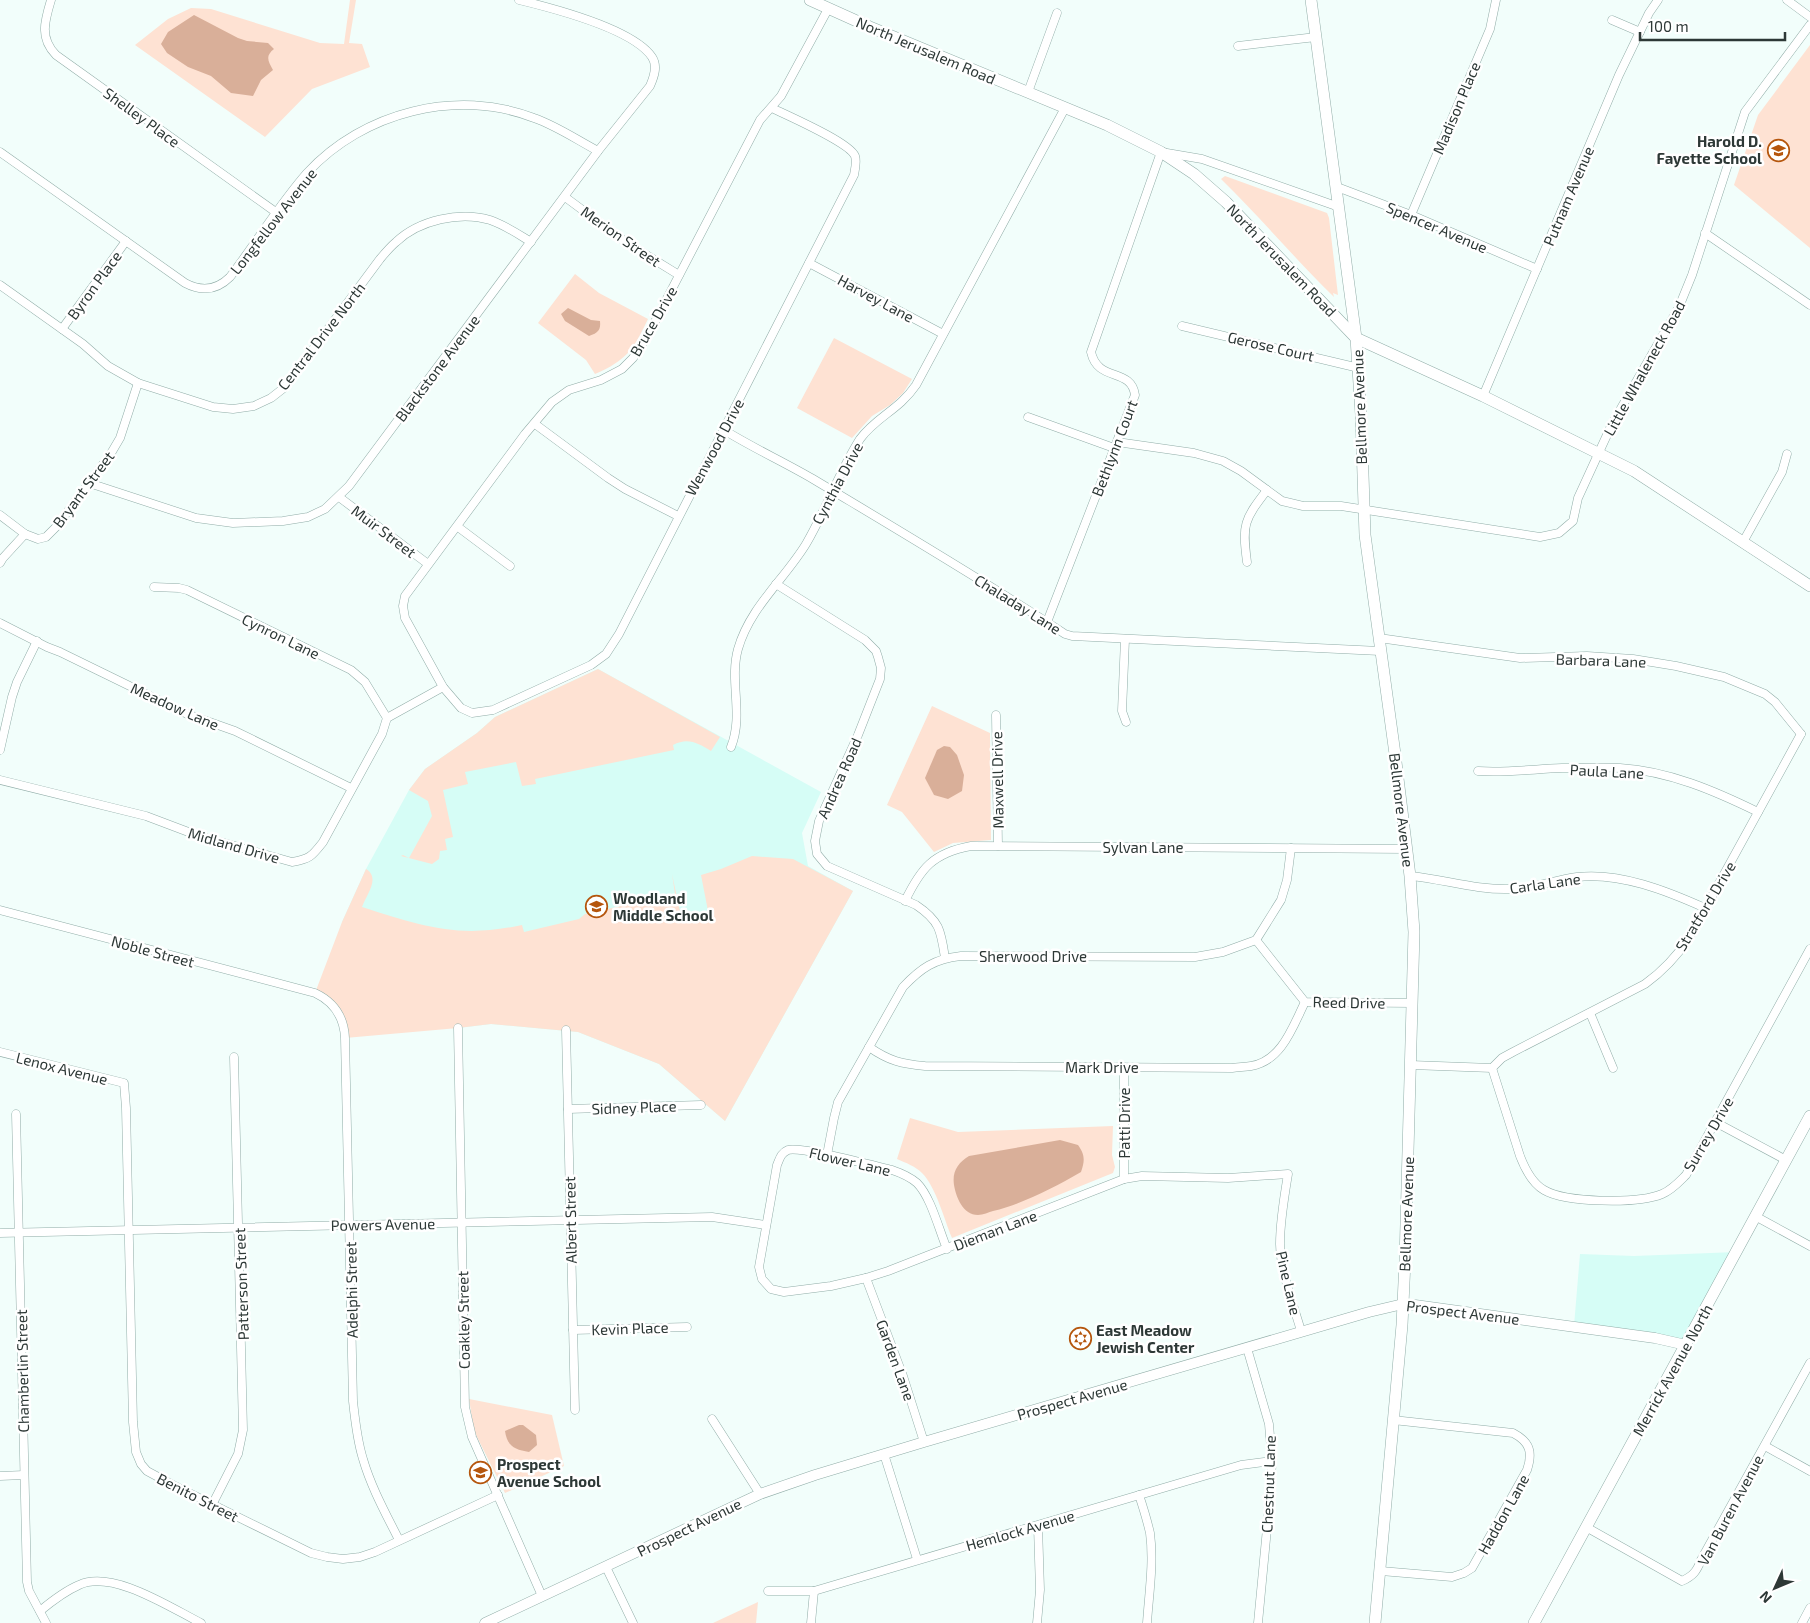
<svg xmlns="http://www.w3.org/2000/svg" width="1810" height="1623" font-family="'Exo 2',sans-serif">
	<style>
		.built { fill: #d6fdf6 }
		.green { fill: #fee2d3 }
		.water { fill: #d9af99 }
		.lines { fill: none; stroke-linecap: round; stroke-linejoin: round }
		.minor-casing { stroke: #91ada8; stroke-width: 9 }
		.tertiary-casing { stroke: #91ada8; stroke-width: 11 }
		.secondary-casing { stroke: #91ada8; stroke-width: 12 }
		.minor { stroke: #fff; stroke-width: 8 }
		.tertiary { stroke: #fff; stroke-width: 10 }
		.secondary { stroke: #fff; stroke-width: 11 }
		.labels { text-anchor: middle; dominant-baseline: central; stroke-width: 5; stroke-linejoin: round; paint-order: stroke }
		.street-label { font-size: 15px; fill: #2d3836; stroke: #fff }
		.poi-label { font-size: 15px; font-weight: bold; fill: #2d3836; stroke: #fff; text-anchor: start }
	</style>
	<rect width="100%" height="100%" fill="#f2fefb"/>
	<g class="built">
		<polygon points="598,669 821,792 802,833 808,866 853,891 725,1121 659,1064 578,1032 491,1024 458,1028 342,922 366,869 409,790 425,769 477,733 495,717"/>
		<polygon points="1736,1252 1686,1345 1574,1326 1580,1254 1634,1256"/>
	</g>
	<g class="green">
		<polygon points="350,0 356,0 349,43 362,44 370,67 312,89 265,137 135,45 168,19 191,8 211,9 320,43 344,44"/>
		<polygon points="1810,45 1810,248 1734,185 1758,115"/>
		<path d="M1225,176l102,37 2,5 9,77 -5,-2 1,4c-39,-38 -74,-80 -113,-118z"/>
		<path d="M575,274l24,19 49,26c-15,31 -21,41 -53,55l-9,-14 -48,-37z"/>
		<polygon points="834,338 912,379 903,393 890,405 872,416 852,438 797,408"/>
		<path d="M598,669l122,68 -9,14c-13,-8 -23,-14 -38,-6l1,5 -139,29 1,5 -14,2 -6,-24 -51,10 3,12 -25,6 10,47 -8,2 2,11 -7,1 -1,8 -7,5 -31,-8 2,-1 6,3 23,-42 -4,-15 -19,-11 16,-21 52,-36 18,-16z"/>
		<polygon points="932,706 990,733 991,840 953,843 934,852 902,812 887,805"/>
		<path d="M752,856l41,3 60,32 -128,230 -66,-57 -81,-32 -87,-8 -33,4 -113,10 -4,-22 -26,-23 27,-71 24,-53c15,9 0,26 -4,38 60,19 96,32 160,18l2,7 55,-13 6,-5 90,-20 -3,-20 9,42 27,-5 -7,-36 20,-6z"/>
		<path d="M910,1118l48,14 155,-6 -1,29 3,12 -2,6 -5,2 -156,63c-8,-19 -16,-51 -30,-65 -7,-7 -16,-10 -25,-14z"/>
		<polygon points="469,1399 552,1415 564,1466 505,1493 474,1431"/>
		<polygon points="758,1602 756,1623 713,1623"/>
	</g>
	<g class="water">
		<path d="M194,15l44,23 9,3 21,2 6,6c-9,7 -6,12 -1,21l-12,10 -8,16 -22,-3 -20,-17 -23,-9 -21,-14 -6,-9 7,-12z"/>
		<path d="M568,308l23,12 9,1c1,9 -2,12 -11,15l-24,-15 -4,-7z"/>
		<polygon points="944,746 950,747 957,755 964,775 962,791 948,799 934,795 925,778 937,750"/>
		<path d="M1060,1140l18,5c7,10 7,15 3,27 -28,16 -56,31 -88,39 -4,1 -10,4 -15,4 -15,0 -22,-18 -24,-30 -2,-14 4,-22 15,-29z"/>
		<path d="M519,1425h4l13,10 1,10 -8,7c-14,-2 -22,-6 -24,-21z"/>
	</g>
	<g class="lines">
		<defs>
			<g id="minor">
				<path d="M51,0c-6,20 -12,38 5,55l221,158"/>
				<polyline points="1787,0 1810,17"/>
				<polyline points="1612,20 1640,32"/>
				<polyline points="1238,46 1316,37"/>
				<polyline points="1028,92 1057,13"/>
				<path d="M772,108c16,8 77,34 83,48 2,6 0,13 -1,19l-235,459 -13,20 -15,11 -98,45 -21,3 -11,-5 -18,-21 -38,-69 -2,-12 2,-10 120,-162 27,-32 17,-12 32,-10 21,-11 11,-11 15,-23 112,-215 21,-24 47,-87"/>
				<path d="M0,152l185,131c17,9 32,7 45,-6 26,-34 49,-72 77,-104 56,-61 150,-85 227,-55 23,8 43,22 64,33"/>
				<polyline points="1337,187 1411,215 1537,269"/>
				<polyline points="565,197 627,243 679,275"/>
				<polyline points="1411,215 1490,29 1496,0"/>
				<polyline points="1705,233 1810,305"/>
				<polyline points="809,263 943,334"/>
				<path d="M0,285l83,59 25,22 30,17 75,24 20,2 21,-3 17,-8 14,-11 95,-128c5,-6 10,-12 16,-17 23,-22 64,-31 94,-22 15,5 28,14 41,22"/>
				<polyline points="1182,326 1359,368"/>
				<polyline points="62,329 126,241"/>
				<polyline points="1483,396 1619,75 1649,13 1658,0"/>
				<polyline points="1028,417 1114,448"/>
				<polyline points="535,424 608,478 625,489 678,516"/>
				<path d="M724,430c29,18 60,32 89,49 85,51 170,101 252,155l7,2 308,15"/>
				<polyline points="1117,442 1194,453 1223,461 1241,471 1282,501 1303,506 1341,506 1540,537 1559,533 1573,521 1578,498 1612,424 1679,307 1692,275 1745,112 1810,25"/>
				<path d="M89,483l107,35 37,5 50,-2 25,-4 17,-8 24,-23 249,-335 52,-65c4,-9 8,-20 2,-29 -19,-28 -100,-49 -133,-57"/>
				<polyline points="339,497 428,564"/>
				<polyline points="0,515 25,534 38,539 46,537 56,527 110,455 120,438 138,383"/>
				<polyline points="458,527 510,566"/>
				<polyline points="1743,542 1782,472 1787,454"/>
				<path d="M1247,562c-5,-38 -3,-42 20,-72"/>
				<polyline points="0,563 3,558 25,534"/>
				<path d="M776,584l89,56 11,11 2,6 3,11 -1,11 -22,56 -39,86 -4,20 2,13 10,12 89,39c24,16 25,26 29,53"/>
				<polyline points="154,587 179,588 187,590 351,670 365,682 387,718"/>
				<path d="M1047,622l88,-227c-4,-28 -37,-12 -44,-43l70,-200 41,7 137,48"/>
				<polyline points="0,623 47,647 60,652 187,714 235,731 351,788"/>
				<polyline points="1379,638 1520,658 1587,656 1633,659 1676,666 1724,677 1765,694 1775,702 1801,734"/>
				<polyline points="1125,639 1122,711 1126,722"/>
				<polyline points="996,715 998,846"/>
				<path d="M731,747c13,-32 -2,-66 7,-98 12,-42 46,-69 68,-105 20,-34 33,-72 54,-105 16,-22 39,-29 56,-54l149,-277"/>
				<polyline points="0,750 12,697 17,682 37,641"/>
				<path d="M1478,771c29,2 56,-2 84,-3 19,0 39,-1 58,0 49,3 95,23 138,44"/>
				<path d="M0,780l146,36 53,20 93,26c18,-3 20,-6 31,-20l59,-108 5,-16 56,-31"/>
				<path d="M1410,876c33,3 66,14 99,13 23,0 45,-9 68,-12 43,-5 90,14 128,31"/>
				<path d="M905,901c16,-33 28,-48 66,-55l436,3"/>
				<path d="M0,910l315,83c19,9 29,24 30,45l8,363c2,19 4,39 10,58 8,28 23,55 36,81"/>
				<polyline points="1256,940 1305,1002 1413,1003"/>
				<polyline points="1590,1013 1613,1068"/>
				<polyline points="458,1028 465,1407 472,1437 542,1596"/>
				<polyline points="566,1030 575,1410"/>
				<path d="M869,1047c20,14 33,17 56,19l307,2c6,-1 13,-1 19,-2 31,-5 42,-40 54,-64"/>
				<polyline points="0,1052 124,1083 126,1108 133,1422 136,1452 141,1464 147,1471 173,1485 311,1553 327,1557 343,1559 360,1557 375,1552 498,1495"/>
				<path d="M1411,1065l81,3 10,-10 11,-6 132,-68c18,-13 32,-28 44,-46l112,-204"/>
				<path d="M1492,1068l28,88c5,13 12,27 24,34 22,13 94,14 118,4 10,-4 17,-12 24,-19l124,-226"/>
				<polyline points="568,1109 701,1105"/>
				<polyline points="16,1114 27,1582 29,1591 46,1623"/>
				<polyline points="1715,1122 1786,1160"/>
				<path d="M827,1155l7,-37 4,-16 65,-115c18,-19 31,-28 58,-31l234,1 28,-5 33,-12 25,-40 6,-20 4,-32"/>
				<polyline points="1124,1179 1124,1067"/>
				<polyline points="1755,1216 1810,1246"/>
				<polyline points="0,1233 712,1217 766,1225"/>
				<path d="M947,1249c-8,-19 -16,-52 -30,-66 -7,-6 -16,-10 -25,-13 -17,-4 -92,-24 -104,-20 -7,3 -8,8 -11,15l-18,102 3,12 9,10 13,3 47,-6 35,-8 22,-7 236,-92 18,-3 86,2 60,-4c-4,24 -8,47 -8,70 1,30 13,59 21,87"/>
				<polyline points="866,1278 903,1376 924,1442"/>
				<polyline points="573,1330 687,1327"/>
				<polyline points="1247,1348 1269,1424 1272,1461 1270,1497 1258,1623"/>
				<polyline points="712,1419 760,1494"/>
				<polyline points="1765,1446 1810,1471"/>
				<polyline points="884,1454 917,1559"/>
				<polyline points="0,1476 24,1475"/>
				<path d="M1139,1495c4,12 8,25 11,38 4,30 -1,60 -3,90"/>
				<polyline points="212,1505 238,1454 243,1430 234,1057"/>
				<path d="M1586,1527l96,54c11,-5 15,-10 19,-21l109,-197"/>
				<polyline points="606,1567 633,1623"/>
				<path d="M1381,1571l71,6 12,-4 8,-5 55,-98c6,-18 3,-28 -14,-37l-120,-13"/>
				<polyline points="768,1591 814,1591 1241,1465 1272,1461"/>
				<path d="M40,1611c12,-10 25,-20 39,-26 33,-16 92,23 122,38"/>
				<polyline points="811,1623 814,1591"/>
				<polyline points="1037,1623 1040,1590 1038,1526"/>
				<polyline points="1802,1623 1810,1608"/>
			</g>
			<polyline id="tertiary" points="485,1623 760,1494 815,1475 924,1442 1369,1312 1403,1304 1415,1305 1655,1338 1686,1345"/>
			<g id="secondary">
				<polyline points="810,0 870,27 1107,125 1161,152 1194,174 1226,202 1356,338 1483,396 1634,471 1810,586"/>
				<polyline points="1311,0 1356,338 1361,414 1365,535 1395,754 1410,876 1414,932 1405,1261 1402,1325 1375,1623"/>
				<polyline points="1534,1623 1810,1116"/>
			</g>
		</defs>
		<use href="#minor" class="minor-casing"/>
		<use href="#tertiary" class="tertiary-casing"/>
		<use href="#secondary" class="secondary-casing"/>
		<use href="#minor" class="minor"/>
		<use href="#tertiary" class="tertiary"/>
		<use href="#secondary" class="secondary"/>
	</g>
	<defs>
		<symbol id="school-ring" viewBox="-11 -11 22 22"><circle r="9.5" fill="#fff" stroke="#b5560d" stroke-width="1.5"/><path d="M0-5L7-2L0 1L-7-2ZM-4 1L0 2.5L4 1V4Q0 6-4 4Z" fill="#b5560d"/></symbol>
		<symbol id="synagogue-ring" viewBox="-11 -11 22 22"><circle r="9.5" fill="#fff" stroke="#b5560d" stroke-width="1.5"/><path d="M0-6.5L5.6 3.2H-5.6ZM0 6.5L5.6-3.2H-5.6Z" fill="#b5560d"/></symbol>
	</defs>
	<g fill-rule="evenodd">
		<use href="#school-ring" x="1766" y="138" width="25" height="25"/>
		<use href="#school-ring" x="584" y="894" width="25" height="25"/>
		<use href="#synagogue-ring" x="1068" y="1326" width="25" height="25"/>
		<use href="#school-ring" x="468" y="1460" width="25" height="25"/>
	</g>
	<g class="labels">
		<g class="street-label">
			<text transform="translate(926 50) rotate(23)">North Jerusalem Road</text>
			<text transform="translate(1456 108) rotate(-67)">Madison Place</text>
			<text transform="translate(142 117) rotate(36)">Shelley Place</text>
			<text transform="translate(1568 196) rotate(-67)">Putnam Avenue</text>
			<text transform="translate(273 221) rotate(-52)">Longfellow Avenue</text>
			<text transform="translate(1437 227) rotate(23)">Spencer Avenue</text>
			<text transform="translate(621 236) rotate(35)">Merion Street</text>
			<text transform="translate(1282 260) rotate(46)">North Jerusalem Road</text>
			<text transform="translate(94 285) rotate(-54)">Byron Place</text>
			<text transform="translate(876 298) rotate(28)">Harvey Lane</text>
			<text transform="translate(653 321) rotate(-60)">Bruce Drive</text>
			<text transform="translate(321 336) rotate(-52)">Central Drive North</text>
			<text transform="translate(1271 346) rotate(13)">Gerose Court</text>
			<text transform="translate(437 368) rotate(-53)">Blackstone Avenue</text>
			<text transform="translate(1644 368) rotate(-61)">Little Whaleneck Road</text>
			<text transform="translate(1359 407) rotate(-92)">Bellmore Avenue</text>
			<text transform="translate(714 447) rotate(-62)">Wenwood Drive</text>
			<text transform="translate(1114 448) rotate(-69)">Bethlynn Court</text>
			<text transform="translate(837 483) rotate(-62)">Cynthia Drive</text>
			<text transform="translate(83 489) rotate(-53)">Bryant Street</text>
			<text transform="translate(384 531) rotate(37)">Muir Street</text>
			<text transform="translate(1018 604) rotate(32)">Chaladay Lane</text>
			<text transform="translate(281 636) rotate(26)">Cynron Lane</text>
			<text transform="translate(1601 660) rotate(2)">Barbara Lane</text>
			<text transform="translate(175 706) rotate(24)">Meadow Lane</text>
			<text transform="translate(1607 771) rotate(3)">Paula Lane</text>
			<text transform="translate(839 778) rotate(-66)">Andrea Road</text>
			<text transform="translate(997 780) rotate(-91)">Maxwell Drive</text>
			<text transform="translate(1402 810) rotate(83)">Bellmore Avenue</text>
			<text transform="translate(234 845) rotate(16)">Midland Drive</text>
			<text x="1143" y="847">Sylvan Lane</text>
			<text transform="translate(1545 883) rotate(-8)">Carla Lane</text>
			<text transform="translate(1705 906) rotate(-59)">Stratford Drive</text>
			<text transform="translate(153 951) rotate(15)">Noble Street</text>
			<text x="1033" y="956">Sherwood Drive</text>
			<text transform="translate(1349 1002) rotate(1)">Reed Drive</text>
			<text x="1102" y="1067">Mark Drive</text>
			<text transform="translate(62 1068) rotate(14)">Lenox Avenue</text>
			<text transform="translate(634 1107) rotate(-2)">Sidney Place</text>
			<text transform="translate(1124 1123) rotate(-90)">Patti Drive</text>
			<text transform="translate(1708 1134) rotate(-60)">Surrey Drive</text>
			<text transform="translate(850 1161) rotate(13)">Flower Lane</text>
			<text transform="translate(1406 1214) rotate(-88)">Bellmore Avenue</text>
			<text transform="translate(570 1220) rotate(-91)">Albert Street</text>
			<text transform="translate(383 1224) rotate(-1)">Powers Avenue</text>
			<text transform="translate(995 1230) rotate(-21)">Dieman Lane</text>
			<text transform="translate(1289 1283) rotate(77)">Pine Lane</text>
			<text transform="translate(241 1284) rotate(-92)">Patterson Street</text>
			<text transform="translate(351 1290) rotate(-91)">Adelphi Street</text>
			<text transform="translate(1463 1312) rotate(7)">Prospect Avenue</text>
			<text transform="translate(463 1320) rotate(-91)">Coakley Street</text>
			<text transform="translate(630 1328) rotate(-2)">Kevin Place</text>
			<text transform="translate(896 1360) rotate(70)">Garden Lane</text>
			<text transform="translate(1672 1370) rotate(-61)">Merrick Avenue North</text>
			<text transform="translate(22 1371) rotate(-91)">Chamberlin Street</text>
			<text transform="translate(1072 1399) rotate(-16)">Prospect Avenue</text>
			<text transform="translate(1268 1484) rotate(-88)">Chestnut Lane</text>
			<text transform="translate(198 1497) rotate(27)">Benito Street</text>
			<text transform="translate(1730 1510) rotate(-62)">Van Buren Avenue</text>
			<text transform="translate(1503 1514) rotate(-61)">Haddon Lane</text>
			<text transform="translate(689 1527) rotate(-26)">Prospect Avenue</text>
			<text transform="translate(1020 1530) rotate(-16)">Hemlock Avenue</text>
		</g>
		<g class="poi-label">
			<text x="1762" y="141" text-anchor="end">Harold D.<tspan x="1762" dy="17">Fayette School</tspan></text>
			<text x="613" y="898">Woodland<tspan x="613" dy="17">Middle School</tspan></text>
			<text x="1096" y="1330">East Meadow<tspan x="1096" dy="17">Jewish Center</tspan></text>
			<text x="497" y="1464">Prospect<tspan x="497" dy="17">Avenue School</tspan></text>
		</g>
	</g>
	<g transform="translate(1775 1588) rotate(226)" stroke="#ffffff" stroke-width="4" paint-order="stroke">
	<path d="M0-4L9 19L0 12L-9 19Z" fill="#2d3836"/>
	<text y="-8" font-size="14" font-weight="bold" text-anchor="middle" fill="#2d3836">N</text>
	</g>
	<path d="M1640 32v8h145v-8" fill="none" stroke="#2d3836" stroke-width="2.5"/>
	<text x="1648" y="32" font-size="15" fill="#2d3836" stroke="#ffffff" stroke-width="4" paint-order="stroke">100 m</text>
</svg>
